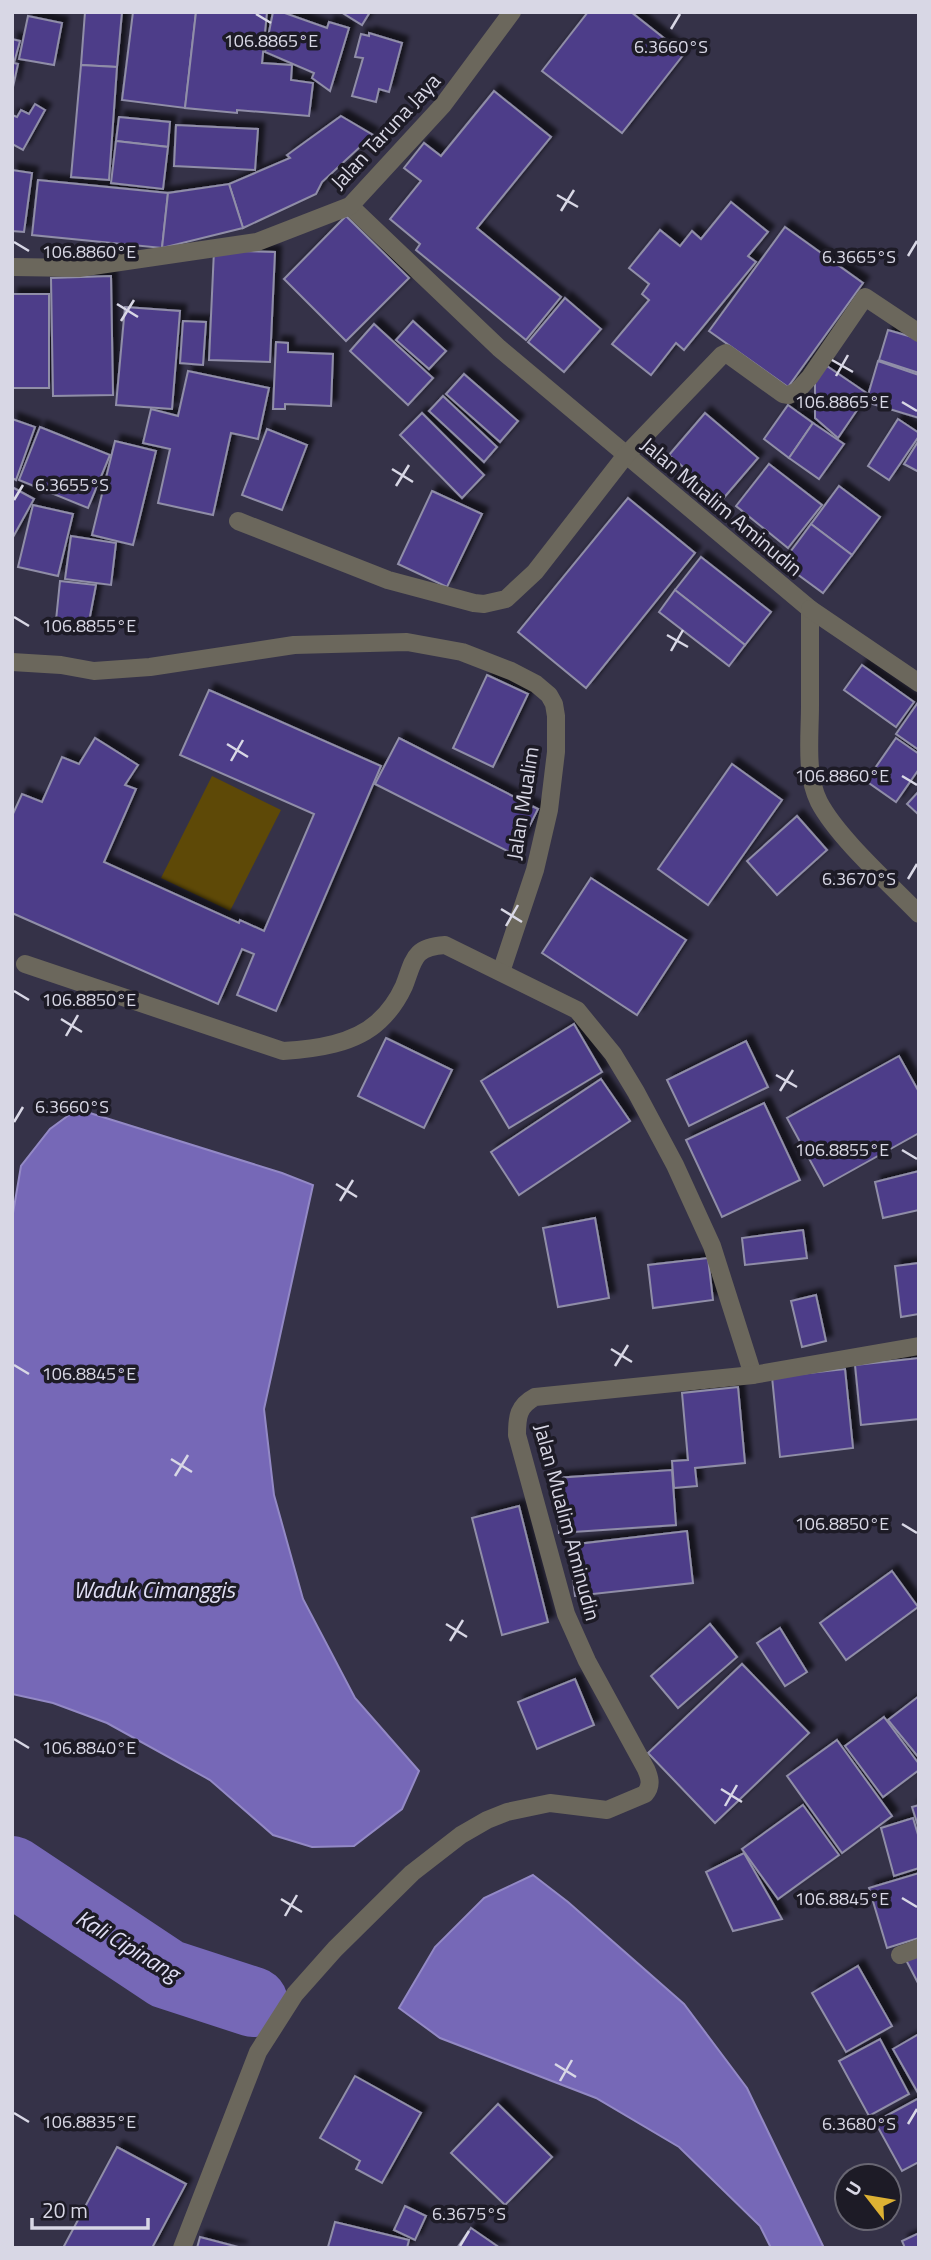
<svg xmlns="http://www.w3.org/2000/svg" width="931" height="2260" font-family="'Titillium Web',sans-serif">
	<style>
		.green { fill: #5e4907 }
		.water { fill: #7668b7; stroke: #9389c5; stroke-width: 2 }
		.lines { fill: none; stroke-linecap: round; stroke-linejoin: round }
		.river { stroke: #7668b7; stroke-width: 70 }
		.building { fill: #4e3e89; stroke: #908ea8; stroke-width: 2; filter: url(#shadow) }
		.minor { stroke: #6b675c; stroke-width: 18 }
		.ticks { fill: none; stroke: #d8d7e5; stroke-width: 2.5 }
		.labels { text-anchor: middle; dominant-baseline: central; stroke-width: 7; stroke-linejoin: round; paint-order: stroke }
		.street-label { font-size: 21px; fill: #d8d7e5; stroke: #1d1b26 }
		.water-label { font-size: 23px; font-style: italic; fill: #e1dff5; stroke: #1d1b26 }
		.ticks-label { font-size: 18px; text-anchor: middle; fill: #d8d7e5; stroke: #1d1b26; stroke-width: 7; stroke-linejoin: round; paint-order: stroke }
	</style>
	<defs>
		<filter id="shadow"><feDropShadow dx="6" dy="-6" stdDeviation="2" flood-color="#0009"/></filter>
	</defs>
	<rect width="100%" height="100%" fill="#353248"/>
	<polygon class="green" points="212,776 281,810 230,911 161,878"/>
	<g class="water">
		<polygon points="77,1109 282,1173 313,1185 264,1409 274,1495 303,1599 355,1698 419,1771 402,1809 354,1846 312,1847 273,1835 210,1780 107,1723 53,1703 12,1694 12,1219 21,1166 50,1129"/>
		<polygon points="533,1875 568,1902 684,2004 747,2088 824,2248 771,2248 760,2226 679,2147 596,2098 440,2038 399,2008 435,1947 484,1898"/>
	</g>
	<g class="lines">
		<polyline class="river" points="12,1871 167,1974 253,2002"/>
	</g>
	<g class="building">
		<polygon points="85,12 122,12 117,67 81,65"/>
		<polygon points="133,12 196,12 185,108 122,100"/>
		<polygon points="196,12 267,12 262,63 292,65 291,80 313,83 309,116 237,110 237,113 185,108"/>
		<polygon points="273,12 282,12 327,28 329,22 349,28 330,91 312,78 314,73 265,52"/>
		<polygon points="341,12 370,12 362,25"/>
		<polygon points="588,12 631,12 684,54 622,133 542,71"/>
		<polygon points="28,16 62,23 54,65 19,59"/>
		<polygon points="369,33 402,43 389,92 379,89 376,102 352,96 363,58 355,57 361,34 369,36"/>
		<polygon points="12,39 20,41 14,63 18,64 13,87"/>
		<polygon points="81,65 117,67 109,180 71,177"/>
		<polygon points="494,91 551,137 477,228 561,297 526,340 416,250 420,244 390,219 421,181 404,168 424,143 441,156"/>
		<polygon points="35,104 45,110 23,150 12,144 12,115 17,117 21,110 29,114"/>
		<polygon points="341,116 373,135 322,182 316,194 243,228 229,184 290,158 287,155"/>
		<polygon points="119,117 170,122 168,147 116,141"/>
		<polygon points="176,125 258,129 255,170 174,166"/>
		<polygon points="116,141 168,147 163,189 111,183"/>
		<polygon points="12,170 32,173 24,232 12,231"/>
		<polygon points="38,180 168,193 162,248 32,235"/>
		<polygon points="229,184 243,228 162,248 168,193"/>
		<polygon points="731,202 768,232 748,256 756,262 684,350 676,343 651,375 612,344 649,300 642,294 649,284 629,268 660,230 680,246 692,231 701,239"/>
		<polygon points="346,216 409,278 346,341 284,279"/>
		<polygon points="785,227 863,283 788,387 709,331"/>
		<polygon points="214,250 275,252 270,362 209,360"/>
		<polygon points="111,276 113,395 53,396 51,278"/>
		<rect x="12" y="294" width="37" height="94"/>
		<polygon points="565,298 601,329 564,372 528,342"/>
		<polygon points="125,307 180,311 172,409 116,405"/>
		<polygon points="183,321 206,322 203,365 180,363"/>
		<polygon points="413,321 446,351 429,369 396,340"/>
		<polygon points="374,324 433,378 408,405 350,351"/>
		<polygon points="888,330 919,339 919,373 879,360"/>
		<polygon points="276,342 288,343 288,352 333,354 331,406 285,404 285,409 273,409"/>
		<polygon points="878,361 919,375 919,418 866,402"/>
		<polygon points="824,364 868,394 838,438 815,418 815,381"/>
		<polygon points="188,371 269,388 258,439 231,433 213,515 158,503 170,449 143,443 151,409 178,416"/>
		<polygon points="464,374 518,421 500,442 446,394"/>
		<polygon points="443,396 497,447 484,462 429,411"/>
		<polygon points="788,405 813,423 789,458 764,439"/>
		<polygon points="422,413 484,475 462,498 400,435"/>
		<polygon points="705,413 758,458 722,500 669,455"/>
		<polygon points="12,419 35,427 16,480 12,478"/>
		<polygon points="898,419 919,433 919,436 889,480 868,466"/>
		<polygon points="813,423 844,444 819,479 789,458"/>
		<polygon points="40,427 110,455 88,508 19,480"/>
		<polygon points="267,429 307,445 282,510 242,495"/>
		<polygon points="919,440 919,472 904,464"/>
		<polygon points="115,441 156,451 133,545 92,535"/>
		<polygon points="769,464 822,505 788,548 736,506"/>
		<polygon points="839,486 880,517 852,555 811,524"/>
		<polygon points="12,487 34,499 12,539"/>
		<polygon points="432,491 482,514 447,587 398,564"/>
		<polygon points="628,498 695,553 586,688 518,632"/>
		<polygon points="33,505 73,514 58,576 18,567"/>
		<polygon points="811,524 852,555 823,593 782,563"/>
		<polygon points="71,536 116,543 111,585 65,579"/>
		<polygon points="701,557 771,612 745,645 675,590"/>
		<polygon points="60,581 96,585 87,632 55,630"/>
		<polygon points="675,590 745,645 729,666 659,612"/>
		<polygon points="862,665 914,702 896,727 844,690"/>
		<polygon points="487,675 528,694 493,767 453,748"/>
		<polygon points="209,690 381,766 276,1011 237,995 254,954 242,949 218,1004 12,913 12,816 22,794 42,802 62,757 79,764 95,738 138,765 125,785 136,789 104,862 239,923 240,920 264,931 314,814 180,755"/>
		<polygon points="919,701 919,750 896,734"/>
		<polygon points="399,738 538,809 515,855 375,784"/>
		<polygon points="896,738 919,754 919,769 896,802 866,781"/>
		<polygon points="732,764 782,800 708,905 658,869"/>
		<polygon points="919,791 919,815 907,804"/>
		<polygon points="797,816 827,850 777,895 747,861"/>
		<polygon points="591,878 686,940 637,1015 542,953"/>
		<polygon points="574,1024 602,1072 509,1128 481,1081"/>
		<polygon points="386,1038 452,1070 424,1128 358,1096"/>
		<polygon points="746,1041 768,1087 689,1126 667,1080"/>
		<polygon points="899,1056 919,1092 919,1133 824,1186 787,1118"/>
		<polygon points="601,1079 630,1121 519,1195 491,1152"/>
		<polygon points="764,1103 800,1180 722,1217 686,1140"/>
		<polygon points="919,1171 919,1210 883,1218 875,1182"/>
		<polygon points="595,1218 609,1298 558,1307 543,1228"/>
		<polygon points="803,1230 807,1258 745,1265 742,1238"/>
		<polygon points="708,1258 713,1300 653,1308 648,1265"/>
		<polygon points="919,1263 919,1314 901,1317 895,1266"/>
		<polygon points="816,1295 826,1341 802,1347 791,1301"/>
		<polygon points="919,1358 919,1419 861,1425 855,1365"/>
		<polygon points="845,1369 853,1448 780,1457 772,1377"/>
		<polygon points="738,1387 745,1463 695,1468 697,1486 674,1488 672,1461 688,1460 682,1393"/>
		<polygon points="672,1470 676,1525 559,1533 555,1478"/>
		<polygon points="519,1506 548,1622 502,1635 472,1518"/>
		<polygon points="687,1531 693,1583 575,1596 569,1545"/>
		<polygon points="892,1571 918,1607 846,1660 820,1623"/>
		<polygon points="710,1624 737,1657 678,1708 651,1676"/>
		<polygon points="780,1628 807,1672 785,1686 757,1643"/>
		<polygon points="742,1664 809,1733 715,1823 648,1753"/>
		<polygon points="575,1679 594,1725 537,1749 518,1702"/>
		<polygon points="919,1696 919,1758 888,1720"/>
		<polygon points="884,1717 919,1764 919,1770 883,1797 845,1746"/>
		<polygon points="837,1740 892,1816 842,1853 787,1776"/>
		<polygon points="803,1805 839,1855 778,1899 742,1849"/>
		<polygon points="919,1805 919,1829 912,1807"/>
		<polygon points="913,1818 919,1838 919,1868 894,1876 881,1828"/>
		<polygon points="744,1853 782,1919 733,1931 706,1872"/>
		<polygon points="919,1873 919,1938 887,1948 869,1888"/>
		<polygon points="919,1954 919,1985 906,1960"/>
		<polygon points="858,1966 892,2026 846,2052 812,1993"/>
		<polygon points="919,2034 919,2092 918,2093 893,2049"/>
		<polygon points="880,2039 909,2094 869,2116 839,2061"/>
		<polygon points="355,2076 421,2113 382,2183 356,2169 360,2161 320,2138"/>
		<polygon points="919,2098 919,2162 902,2171 875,2122"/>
		<polygon points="498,2104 552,2157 505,2205 451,2153"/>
		<polygon points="117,2147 186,2184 152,2248 63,2248"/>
		<polygon points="405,2206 426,2216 415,2240 394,2230"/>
		<polygon points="335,2222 409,2240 407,2248 328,2247"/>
		<polygon points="471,2228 500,2248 457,2248"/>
		<polygon points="919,2233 919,2248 905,2248 902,2241"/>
		<polygon points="200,2237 242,2248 197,2248"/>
	</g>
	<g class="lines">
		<g class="minor">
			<path d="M350,206l149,142 311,261c0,33 0,65 0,97 0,30 -5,68 9,96 19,36 71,82 100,112"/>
			<polyline points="12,267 79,268 257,242 350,206 443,105 512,12"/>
			<polyline points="238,521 388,580 474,603 484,604 506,599 535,572 626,455 722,355 726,353 783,394 789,395 797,391 810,377 865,297 919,333"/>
			<polyline points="810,609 919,683"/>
			<polyline points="12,662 61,665 94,671 150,667 294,645 407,642 462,652 511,671 536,684 549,695 554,704 556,716 556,752 549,810 535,870 501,972"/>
			<path d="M25,964l258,87c32,-2 72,-7 96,-30 11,-10 19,-22 25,-35 10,-26 9,-39 41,-41l132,65 36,44 23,38 39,73 37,81 41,129"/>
			<polyline points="900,1955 919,1948"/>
			<path d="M182,2248l76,-196 37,-58 40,-45 77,-76 49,-38 26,-15 20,-8 43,-9 57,7 38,-16c7,-8 5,-16 1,-25l-59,-108 -21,-47 -49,-179c0,-18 1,-29 18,-38l218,-22 166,-29"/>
		</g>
	</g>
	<path class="ticks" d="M256,14l15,9M671,29l9,-15M557,195l21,12M561,211l13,-21M14,242l15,9M908,256l9,-15M117,304l21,13M121,321l13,-21M832,360l21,12M836,376l12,-21M902,402l15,9M392,469l21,13M396,486l13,-21M14,500l9,-15M14,617l15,9M667,635l21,12M671,651l12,-21M227,744l21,13M231,761l12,-21M902,776l15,9M908,879l9,-15M501,909l21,13M506,926l12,-21M14,991l15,9M61,1019l21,13M66,1036l12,-21M776,1075l21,12M780,1091l13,-21M14,1122l9,-15M902,1150l15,9M336,1184l21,13M340,1201l13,-21M611,1349l21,13M14,1365l15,9M615,1366l13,-21M171,1459l21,13M175,1476l13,-21M902,1524l15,9M446,1624l21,13M450,1641l13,-21M14,1739l15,9M721,1789l21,13M725,1806l12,-21M902,1898l15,9M281,1899l21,13M285,1916l12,-21M555,2064l21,13M560,2081l12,-21M14,2113l15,9M908,2124l9,-15M460,2246l9,-15"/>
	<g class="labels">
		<g class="street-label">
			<text transform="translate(385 131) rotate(-47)">Jalan Taruna Jaya</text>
			<text transform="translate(722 506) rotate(40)">Jalan Mualim Aminudin</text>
			<text transform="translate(522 803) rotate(-81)">Jalan Mualim</text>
			<text transform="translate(568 1522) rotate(75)">Jalan Mualim Aminudin</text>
		</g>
		<g class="water-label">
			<text x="154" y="1589">Waduk Cimanggis</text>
			<text transform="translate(128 1945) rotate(31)">Kali Cipinang</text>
		</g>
	</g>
	<g class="ticks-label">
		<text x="271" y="47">106.8865°E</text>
		<text x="671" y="53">6.3660°S</text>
		<text x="89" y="258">106.8860°E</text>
		<text x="859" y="263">6.3665°S</text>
		<text x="842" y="408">106.8865°E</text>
		<text x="72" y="491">6.3655°S</text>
		<text x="89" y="632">106.8855°E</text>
		<text x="842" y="782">106.8860°E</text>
		<text x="859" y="885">6.3670°S</text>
		<text x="89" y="1006">106.8850°E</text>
		<text x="72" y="1113">6.3660°S</text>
		<text x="842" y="1156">106.8855°E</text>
		<text x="89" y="1380">106.8845°E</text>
		<text x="842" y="1530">106.8850°E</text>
		<text x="89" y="1754">106.8840°E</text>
		<text x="842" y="1905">106.8845°E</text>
		<text x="89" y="2128">106.8835°E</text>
		<text x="859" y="2130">6.3680°S</text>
		<text x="469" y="2220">6.3675°S</text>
	</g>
	<rect width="931" height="2260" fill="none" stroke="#d8d7e5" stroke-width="28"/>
	<g transform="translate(868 2197) rotate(301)"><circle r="33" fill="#1d1b26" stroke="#686672" stroke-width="2"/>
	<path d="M0-5L12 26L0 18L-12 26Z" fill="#ddb133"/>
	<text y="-10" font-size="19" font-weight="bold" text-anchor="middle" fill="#d8d7e5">U</text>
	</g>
	<path d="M32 2218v10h116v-10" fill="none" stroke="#d8d7e5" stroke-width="3.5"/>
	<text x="42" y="2218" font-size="21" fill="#d8d7e5" stroke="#1d1b26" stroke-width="5" paint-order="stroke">20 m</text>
</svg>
